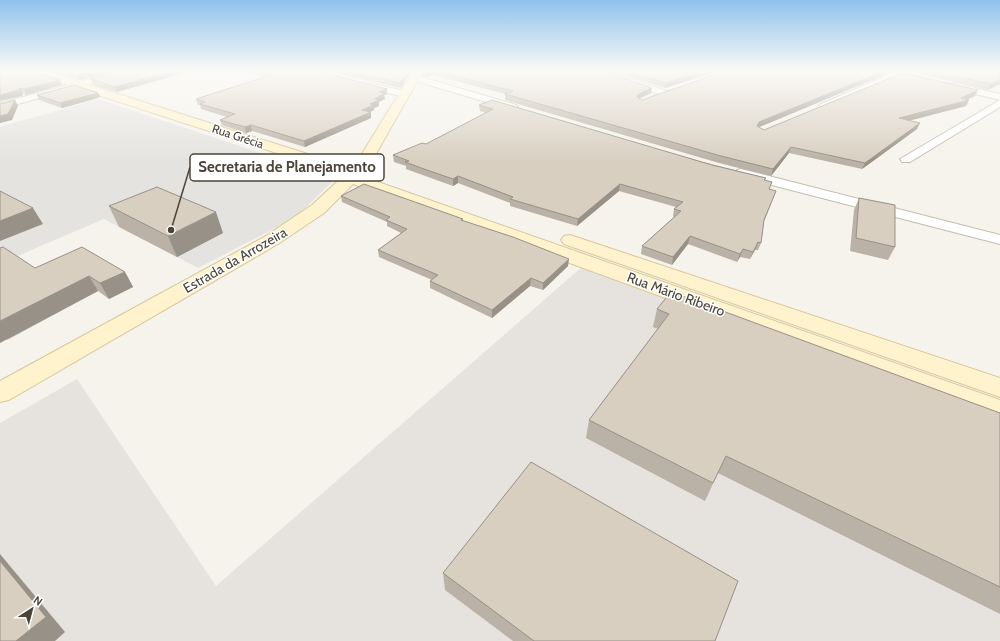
<svg xmlns="http://www.w3.org/2000/svg" width="1000" height="641" font-family="Cabin,sans-serif">
	<style>
		.industrial { fill: #e6e2dd }
		.parking { fill: #e5e3e0 }
		.lines { fill: none; stroke-linecap: round; stroke-linejoin: round }
		.street-casing { stroke: #c2bbae; stroke-width: 2 }
		.secondary-casing { stroke: #d6c79b; stroke-width: 2 }
		.street { fill: #fff; fill-rule: evenodd }
		.secondary { fill: #fff3cd; fill-rule: evenodd }
		.wall { fill: #bab2a6 }
		.shaded-wall { fill: #979187 }
		.building { fill: #d8cfc1; stroke: #979187 }
		.labels { text-anchor: middle; dominant-baseline: central; stroke-width: 3; stroke-linejoin: round; paint-order: stroke }
		.far-street-label { font-size: 12px; fill: #4b4439; stroke: #fff }
		.street-label { font-size: 14px; fill: #4b4439; stroke: #fff }
		.leader { fill: none; stroke: #4b4439; stroke-width: 1.5 }
		.callout-dot { fill: #4b4439; stroke: #fff; stroke-width: 1.5 }
		.callout { fill: #fff; stroke: #4b4439; stroke-width: 1.5 }
		.callout-label { font-size: 15px; text-anchor: middle; font-weight: bold; fill: #4b4439 }
	</style>
	<rect width="100%" height="100%" fill="#f6f3ec"/>
	<polygon class="industrial" points="583,266 1000,422 1000,641 0,641 0,423 77,379 216,586"/>
	<polygon class="parking" points="98,99 336,178 295,218 198,268 104,219 15,257 0,248 0,127"/>
	<g class="lines">
		<defs>
			<g id="street">
				<polygon points="122,71 136,71 0,109 0,103"/>
				<polygon points="593,71 606,71 667,91 669,93 664,96 661,95"/>
				<polygon points="897,71 909,71 827,107 824,108 819,105"/>
				<polygon points="415,75 516,105 518,107 516,109 510,109 412,80 412,76"/>
				<polygon points="364,82 409,92 411,94 406,97 361,87 360,85"/>
				<polygon points="954,83 1000,94 1000,100 951,88 950,86"/>
				<polygon points="1000,100 1000,107 910,162 902,162 900,159"/>
				<polygon points="741,169 1000,235 1000,244 737,176 735,173 737,170"/>
			</g>
			<g id="secondary">
				<polygon points="29,71 45,71 333,162 350,171 355,165 413,71 423,71 368,168 361,176 1000,400 1000,420 353,184 324,213 278,244 9,400 0,402 0,381 266,236 312,205 341,178 323,168 30,73"/>
				<polygon points="570,235 1000,378 1000,397 564,244 561,240 564,236"/>
			</g>
		</defs>
		<use href="#street" class="street-casing"/>
		<use href="#secondary" class="secondary-casing"/>
		<use href="#street" class="street"/>
		<use href="#secondary" class="secondary"/>
	</g>
	<g class="wall">
		<polygon points="0,71 62,85 26,95 23,93 22,96"/>
		<polygon points="50,71 116,71 80,80"/>
		<polygon points="121,71 117,92 93,85 91,79"/>
		<polygon points="241,71 316,71 387,94 384,95 385,99 379,102 379,106 374,108 374,110 370,112 371,118 305,147 252,131 246,133 222,125 220,120 227,117 201,109 200,105 198,105 196,99 266,77"/>
		<polygon points="326,71 411,71 401,88"/>
		<polygon points="422,71 604,71 651,93 640,98 642,100 884,75 759,127 764,130 975,96 966,100 966,106 909,120 917,129 862,169 789,153 771,176 719,163 505,100 505,94 433,75 427,77 422,76"/>
		<polygon points="611,71 719,71 665,88"/>
		<polygon points="922,71 1000,71 988,90 921,74"/>
		<polygon points="98,93 100,97 62,108 39,100 37,95"/>
		<polygon points="479,105 766,178 765,180 769,189 776,191 764,222 761,243 758,250 755,250 750,259 740,257 737,262 688,244 672,265 641,254 642,246 674,217 673,216 674,209 676,207 619,191 577,226 510,206 510,203 458,183 453,186 406,169 406,166 394,162 393,155 426,144 486,113 480,111"/>
		<polygon points="341,196 463,221 568,266 543,290 530,286 492,318 430,288 430,281 432,280 379,257 378,250 401,233 387,226 387,222 342,202"/>
		<polygon points="859,198 895,247 888,260 850,251 854,210"/>
		<polygon points="109,206 223,233 177,257 119,227"/>
		<polygon points="35,268 125,272 133,287 109,299 98,291 7,340"/>
		<polygon points="657,309 1000,413 1000,614 718,473 705,501 586,438 589,420 658,329 653,327"/>
		<polygon points="443,573 715,641 513,641 445,590"/>
	</g>
	<g class="shaded-wall">
		<polygon points="94,71 116,71 80,80 78,75"/>
		<polygon points="173,71 192,71 117,92 115,87"/>
		<polygon points="408,71 411,71 401,88 400,83"/>
		<polygon points="429,71 432,71 433,75 427,77 427,72"/>
		<polygon points="704,71 719,71 665,88 666,83"/>
		<polygon points="884,71 885,71 884,75 757,128 757,126 759,122"/>
		<polygon points="60,80 62,85 26,95 24,89"/>
		<polygon points="1000,80 1000,84 988,90 991,84"/>
		<polygon points="20,88 23,93 22,96 0,101 0,95"/>
		<polygon points="652,88 651,93 636,100 637,95"/>
		<polygon points="387,89 387,94 384,95 385,99 379,102 379,106 374,108 374,110 363,115 362,110 375,99 379,92"/>
		<polygon points="978,90 975,96 959,103 969,100 966,106 897,124 899,118 961,98"/>
		<polygon points="98,93 100,97 91,100 62,108 60,103"/>
		<polygon points="15,100 18,106 12,120 0,123 0,116"/>
		<polygon points="371,112 371,118 305,147 304,141"/>
		<polygon points="920,123 917,129 862,169 865,163"/>
		<polygon points="251,125 252,131 246,133 245,127"/>
		<polygon points="791,147 789,153 771,176 773,169"/>
		<polygon points="458,176 458,183 453,186 453,179"/>
		<polygon points="620,184 619,191 577,226 578,219"/>
		<polygon points="33,208 43,224 0,241 0,221"/>
		<polygon points="216,212 223,233 177,257 168,236"/>
		<polygon points="690,236 688,244 672,265 673,257"/>
		<polygon points="758,242 755,250 750,259 753,252"/>
		<polygon points="743,249 740,257 737,262 740,254"/>
		<polygon points="569,259 568,266 543,290 543,283"/>
		<polygon points="125,272 133,287 109,299 100,283"/>
		<polygon points="89,276 98,291 0,343 0,321"/>
		<polygon points="531,278 530,286 492,318 492,310"/>
		<polygon points="0,554 65,632 55,641 16,641 0,561"/>
	</g>
	<g class="building">
		<polygon points="0,71 32,71 60,80 24,89 20,88 19,90 0,95"/>
		<polygon points="64,71 94,71 78,75"/>
		<polygon points="121,71 173,71 115,87 91,79"/>
		<polygon points="261,71 316,71 387,89 379,92 384,93 375,99 379,100 370,104 374,105 362,110 371,112 304,141 251,125 245,127 220,120 235,114 200,104 205,102 196,99 274,74"/>
		<polygon points="347,71 408,71 400,83"/>
		<polygon points="437,71 604,71 652,88 637,95 637,97 642,100 725,71 884,71 759,122 757,126 764,130 900,74 908,74 978,90 961,98 969,100 899,118 920,123 865,163 791,147 773,169 721,156 505,94 513,91"/>
		<polygon points="627,71 704,71 666,83"/>
		<polygon points="932,71 1000,71 1000,80 991,84"/>
		<polygon points="74,85 98,93 60,103 37,95"/>
		<polygon points="15,100 8,114 0,116 0,104"/>
		<polygon points="492,100 712,165 766,178 764,180 772,182 769,189 776,191 764,220 761,243 758,242 753,252 743,249 740,254 690,236 673,257 642,246 681,211 674,209 683,202 620,184 578,219 510,199 513,197 458,176 453,179 424,169 405,162 409,161 393,155 422,143 426,144 493,109 479,105"/>
		<polygon points="364,184 463,219 461,220 513,237 569,259 543,283 531,278 492,310 430,281 438,275 378,250 407,229 386,220 390,217 341,196"/>
		<polygon points="157,187 216,212 168,236 109,206"/>
		<polygon points="0,191 33,208 0,221"/>
		<polygon points="859,198 895,205 895,247 856,238"/>
		<polygon points="3,247 35,268 82,247 125,272 100,283 89,276 0,321 0,248"/>
		<polygon points="671,292 1000,413 1000,587 726,456 713,483 589,420 669,314 657,309"/>
		<polygon points="531,462 738,581 715,641 534,641 443,573"/>
		<polygon points="0,561 46,617 16,641 0,641"/>
	</g>
	<linearGradient id="sky" x2="0" y2="1"><stop stop-color="#8fc1ec"/><stop offset="0.44" stop-color="#fbfaf6"/><stop offset="1" stop-color="#fbfaf6" stop-opacity="0"/></linearGradient>
	<rect width="1000" height="161" fill="url(#sky)"/>
	<g class="labels">
		<g class="far-street-label">
			<text transform="translate(238 136) rotate(18)">Rua Grécia</text>
		</g>
		<g class="street-label">
			<text transform="translate(235 260) rotate(-30)">Estrada da Arrozeira</text>
			<text transform="translate(676 294) rotate(20)">Rua Mário Ribeiro</text>
		</g>
	</g>
	<path class="leader" d="M171 230L190 167"/>
	<circle class="callout-dot" cx="171" cy="230" r="4"/>
	<rect class="callout" x="190" y="154" width="194" height="27" rx="4"/>
	<g class="callout-label">
		<text x="287" y="172">Secretaria de Planejamento</text>
	</g>
	<g transform="translate(32 609) rotate(36)" stroke="#ffffff" stroke-width="3" paint-order="stroke">
	<path d="M0-3L7 15L0 10L-7 15Z" fill="#4b4439"/>
	<text y="-6" font-size="11" font-weight="bold" text-anchor="middle" fill="#4b4439">N</text>
	</g>
</svg>
